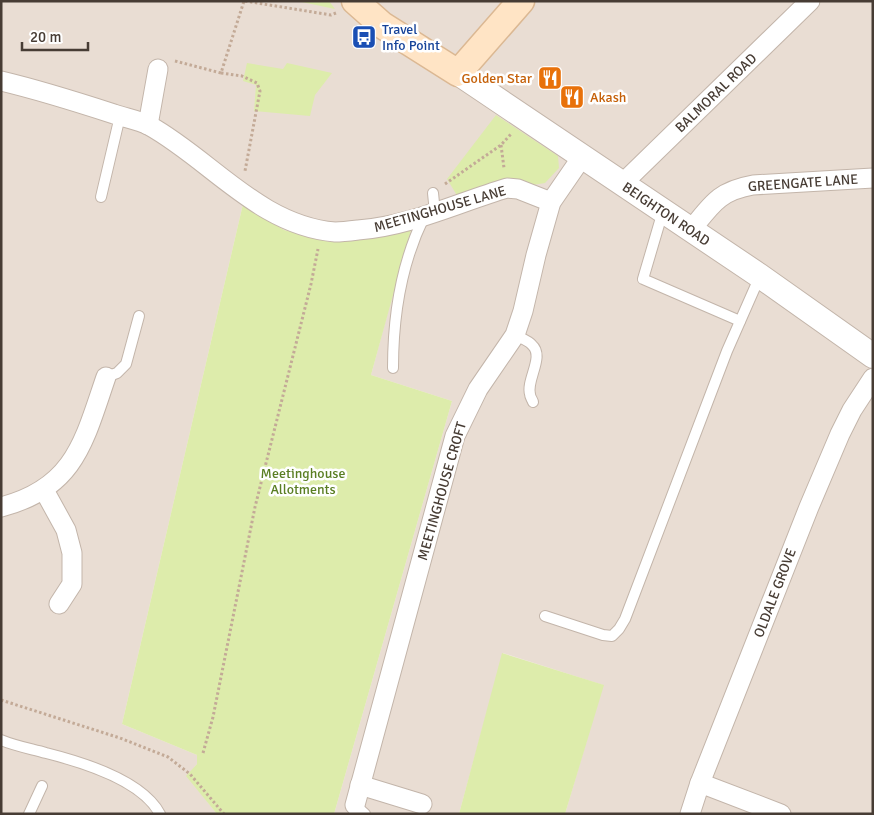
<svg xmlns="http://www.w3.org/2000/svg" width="874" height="815" font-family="Signika,sans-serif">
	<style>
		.residential { fill: #e9ddd3 }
		.green { fill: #ddecab }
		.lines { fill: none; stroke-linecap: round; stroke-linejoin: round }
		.service-casing { stroke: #c3b5aa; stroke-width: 12 }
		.minor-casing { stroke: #c3b5aa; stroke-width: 21 }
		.tertiary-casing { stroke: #c3b5aa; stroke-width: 26 }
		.secondary-casing { stroke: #dbb893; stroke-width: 29 }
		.path { stroke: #c3aa97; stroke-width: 3; stroke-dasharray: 2.5 2.5; stroke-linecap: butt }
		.service { stroke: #fff; stroke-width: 10 }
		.minor { stroke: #fff; stroke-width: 19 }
		.tertiary { stroke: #fff; stroke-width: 24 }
		.secondary { stroke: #ffe4c5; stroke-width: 26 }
		.labels { text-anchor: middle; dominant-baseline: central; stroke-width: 5; stroke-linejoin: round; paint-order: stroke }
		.transit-label { font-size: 14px; fill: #164399; stroke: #fff; text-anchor: start }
		.food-label { font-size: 14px; fill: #c56008; stroke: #fff; text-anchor: end }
		.street-label { font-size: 14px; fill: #473c34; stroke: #fff }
		.park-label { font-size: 14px; fill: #5a7e23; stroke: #fff }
	</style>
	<rect width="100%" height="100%" fill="#f4ece5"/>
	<polygon class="residential" points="1,1 873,1 873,814 565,814 603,685 503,653 459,814 334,814 452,401 371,375 410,230 330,242 284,230 243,204 122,724 197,755 197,764 187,776 217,814 1,814"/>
	<g class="green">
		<polygon points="298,1 329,1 335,9 297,1"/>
		<polygon points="247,63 283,69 287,63 332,73 315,95 310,116 254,111 256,85 243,81"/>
		<polygon points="496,115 558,156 559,168 545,183 458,197 447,179"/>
		<polygon points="243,204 284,230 330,242 411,230 371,375 452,401 334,814 217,814 186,776 197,764 197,755 122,724"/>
		<polygon points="502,653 604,685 565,814 459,814"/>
	</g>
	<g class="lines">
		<defs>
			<g id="service">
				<polyline points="433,193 435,213"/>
				<polyline points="101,197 120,116"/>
				<polyline points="663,211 643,279 740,321"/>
				<path d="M515,335c5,3 13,5 17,10 13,11 -6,35 -2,49 0,3 2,5 3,8"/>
				<path d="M393,368c0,-52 8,-104 31,-151"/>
				<polyline points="106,377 117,373 126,364 139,316"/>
				<polyline points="545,616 603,635 612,636 619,629 625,619 727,351 760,276"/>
				<path d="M1,740c14,6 31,9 45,13 36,9 96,27 114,61"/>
				<polyline points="355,805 365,814"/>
				<polyline points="29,814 42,786"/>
			</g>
			<g id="minor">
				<path d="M1,81c38,9 76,21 113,33 11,4 25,6 36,12 61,34 110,100 185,106 7,0 15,-1 23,-2 52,-4 99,-27 149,-42l11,1 33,13"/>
				<polyline points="148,125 158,69"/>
				<polyline points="622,184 810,1"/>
				<path d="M691,230c21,-26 28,-39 62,-45l120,-7"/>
				<polyline points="44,490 66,530 72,553 72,584 59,604"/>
				<path d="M1,507c74,-19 83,-66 105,-130"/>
				<polyline points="700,783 781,814"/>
				<polyline points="360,785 422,804"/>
				<polyline points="355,805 455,436 478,389 515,335 523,311 536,255 551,202 582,157"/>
				<polyline points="690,814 700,783 809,507 840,434 852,410 873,378"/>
			</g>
			<polyline id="tertiary" points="458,73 760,276 873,356"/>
			<polyline id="secondary" points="355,1 382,25 458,73 521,1"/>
		</defs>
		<use href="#service" class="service-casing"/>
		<use href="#minor" class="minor-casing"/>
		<use href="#tertiary" class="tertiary-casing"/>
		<use href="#secondary" class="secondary-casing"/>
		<g class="path">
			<polyline points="245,1 331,15 336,13"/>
			<polyline points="175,61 221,73 244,1"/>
			<polyline points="221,73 242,76 257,83 260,91 245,171"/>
			<polyline points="501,145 504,168"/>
			<polyline points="445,184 501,145 511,134"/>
			<polyline points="1,700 120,738 168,757 190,774 224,814"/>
			<polyline points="203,753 213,717 255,507 311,284 318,249"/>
		</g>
		<use href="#service" class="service"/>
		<use href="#minor" class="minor"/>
		<use href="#tertiary" class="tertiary"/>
		<use href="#secondary" class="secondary"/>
	</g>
	<defs>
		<symbol id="bus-square" viewBox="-11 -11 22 22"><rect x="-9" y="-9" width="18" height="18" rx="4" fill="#1a4fb4" stroke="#fff"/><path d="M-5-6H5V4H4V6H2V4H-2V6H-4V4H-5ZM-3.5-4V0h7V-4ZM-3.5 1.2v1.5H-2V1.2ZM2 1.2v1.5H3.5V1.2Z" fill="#fff"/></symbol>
		<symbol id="restaurant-square" viewBox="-11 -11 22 22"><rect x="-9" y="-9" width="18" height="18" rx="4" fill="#e8710a" stroke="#fff"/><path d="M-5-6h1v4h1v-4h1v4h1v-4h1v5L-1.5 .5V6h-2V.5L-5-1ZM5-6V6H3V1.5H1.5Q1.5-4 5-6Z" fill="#fff"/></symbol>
	</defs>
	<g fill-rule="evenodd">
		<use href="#bus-square" x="350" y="23" width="28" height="28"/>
		<use href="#restaurant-square" x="536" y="64" width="28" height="28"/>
		<use href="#restaurant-square" x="558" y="83" width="28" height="28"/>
	</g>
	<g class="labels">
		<g class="transit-label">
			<text x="382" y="29">Travel<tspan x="382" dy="16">Info Point</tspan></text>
		</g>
		<g class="food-label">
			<text x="532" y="78">Golden Star</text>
			<text x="590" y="97" text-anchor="start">Akash</text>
		</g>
		<g class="street-label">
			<text transform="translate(716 93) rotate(-44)">BALMORAL ROAD</text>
			<text transform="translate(803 183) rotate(-4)">GREENGATE LANE</text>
			<text transform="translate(440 209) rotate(-16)">MEETINGHOUSE LANE</text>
			<text transform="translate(666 214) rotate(34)">BEIGHTON ROAD</text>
			<text transform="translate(442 491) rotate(-74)">MEETINGHOUSE CROFT</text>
			<text transform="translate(775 593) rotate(-69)">OLDALE GROVE</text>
		</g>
		<g class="park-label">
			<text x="303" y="473">Meetinghouse<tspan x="303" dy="16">Allotments</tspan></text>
		</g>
	</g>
	<rect width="874" height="815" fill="none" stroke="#473c34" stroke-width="5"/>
	<path d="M22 42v8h66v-8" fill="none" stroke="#473c34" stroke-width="2.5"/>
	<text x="30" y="42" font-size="15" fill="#473c34" stroke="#ffffff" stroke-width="4" paint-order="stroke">20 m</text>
</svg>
